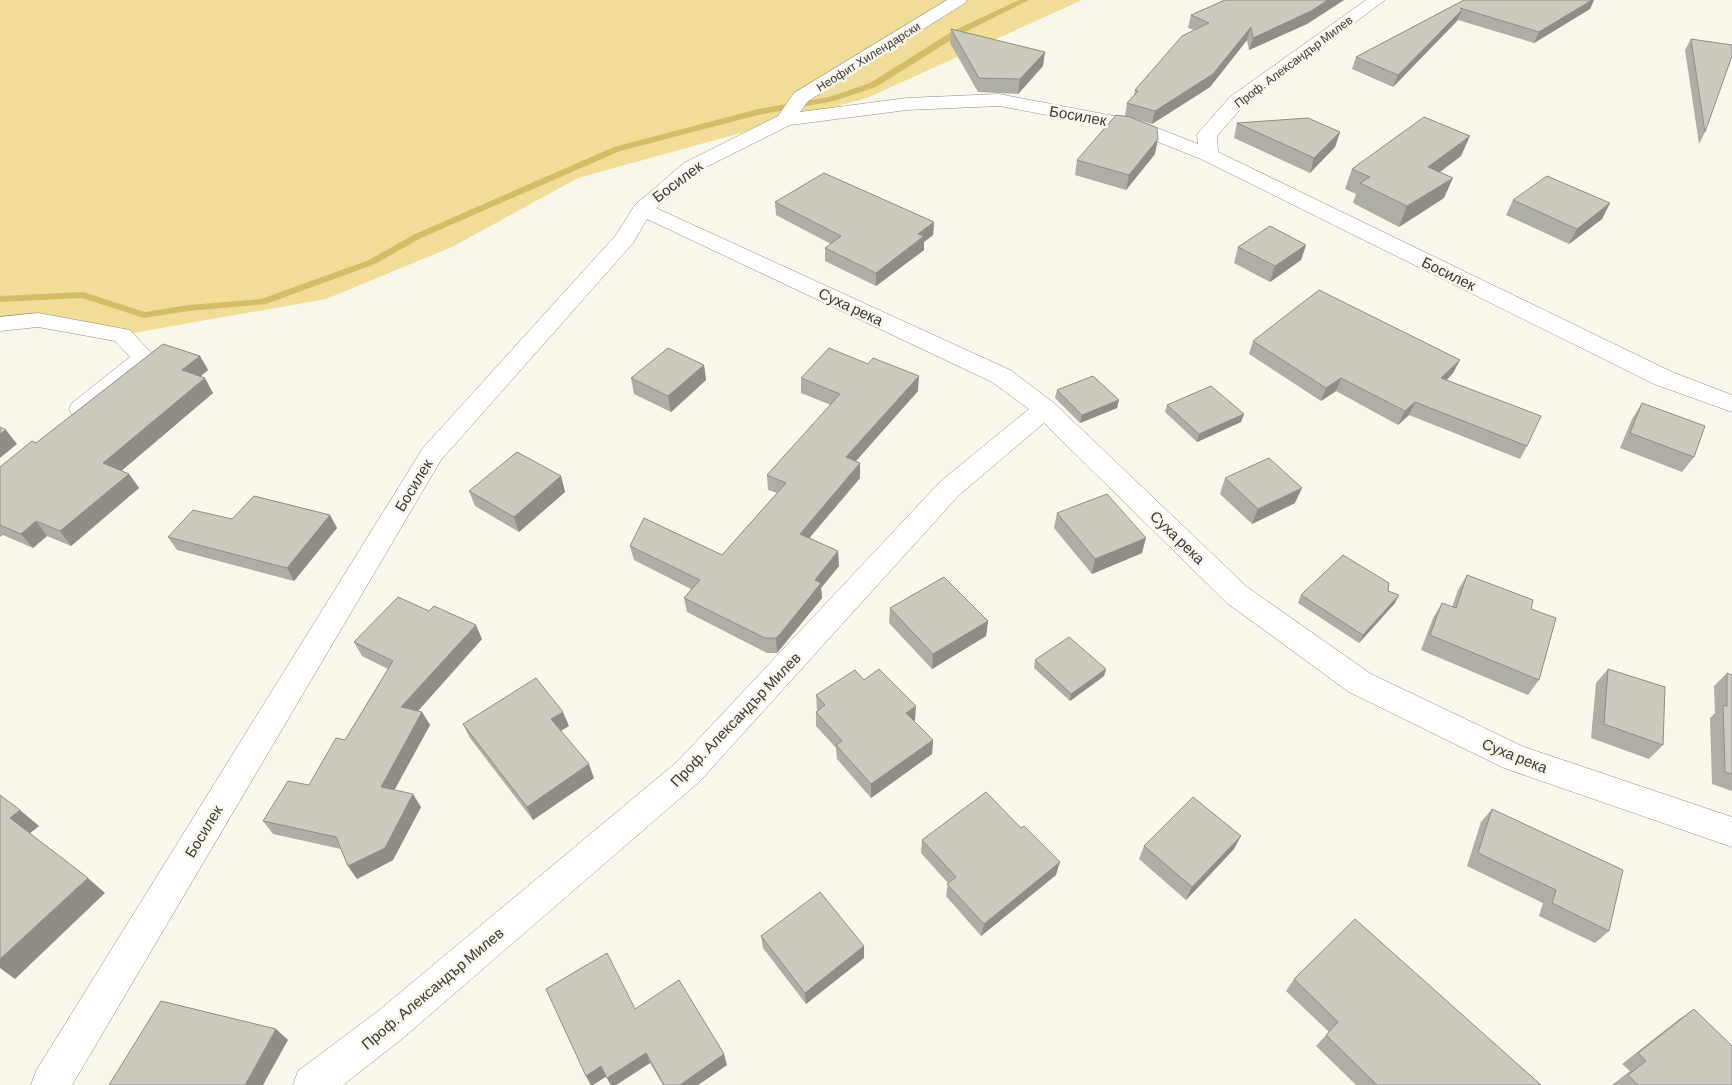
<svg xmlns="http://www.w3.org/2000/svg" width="1732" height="1085" font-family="Barlow,sans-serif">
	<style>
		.green { fill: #f0dd97 }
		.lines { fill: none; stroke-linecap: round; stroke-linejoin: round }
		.stream { fill: #d3bd67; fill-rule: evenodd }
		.minor-casing { stroke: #908e84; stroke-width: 1 }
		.minor { fill: #fff; fill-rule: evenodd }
		.wall { fill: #afaea4 }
		.shaded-wall { fill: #8f8d86 }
		.building { fill: #cccabf; stroke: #8f8d86 }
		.labels { text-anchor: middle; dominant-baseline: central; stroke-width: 5; stroke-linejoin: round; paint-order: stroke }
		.far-street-label { font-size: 12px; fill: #3a3935; stroke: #f9f6ec }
		.street-label { font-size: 15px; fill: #3a3935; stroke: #f9f6ec }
	</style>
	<rect width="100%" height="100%" fill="#f9f6ec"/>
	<polygon class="green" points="0,0 1082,0 867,98 578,178 452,247 326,299 122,335 38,320 0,324"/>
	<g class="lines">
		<polygon class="stream" points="1019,0 1029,0 959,35 876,87 834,101 758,115 620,151 421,238 375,264 266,304 189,311 144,318 82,298 0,302 0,296 83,292 145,312 189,305 261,299 369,260 415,234 614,147 758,109 829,97 870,83 953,31"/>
		<defs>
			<g id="minor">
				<polygon points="947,0 967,0 965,3 808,101 800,112 907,98 999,94 1140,121 1198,144 1197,135 1200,131 1230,97 1366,0 1385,0 1244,105 1217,136 1218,152 1672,372 1732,395 1732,412 1654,384 1201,159 1128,130 999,106 907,110 790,125 698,171 656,208 1010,370 1054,403 1247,587 1371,674 1524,747 1732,817 1732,847 1504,768 1349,692 1227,603 1044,423 959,495 700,781 403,1038 343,1085 293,1085 298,1071 377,1012 678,761 941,481 1029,409 992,382 647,219 633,243 441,460 72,1085 31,1085 36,1071 423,448 616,235 635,205 684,163 778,116 794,93"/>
				<polygon points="38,313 130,330 156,358 152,363 90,415 81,417 72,415 69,409 72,403 130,357 115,341 38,327 0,331 0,317"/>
			</g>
		</defs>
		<use href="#minor" class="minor-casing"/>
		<use href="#minor" class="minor"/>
	</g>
	<g class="wall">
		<polygon points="1225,0 1344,0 1307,24 1249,50 1247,40 1210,87 1152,124 1136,119 1155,154 1126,190 1075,175 1077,160 1125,116 1127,103 1134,96 1135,90 1194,30 1188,28 1191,15"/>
		<polygon points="1464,0 1594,0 1590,9 1534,43 1458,20 1393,87 1352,69 1356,57"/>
		<polygon points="951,29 1043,66 1018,94 978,92 950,43"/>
		<polygon points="1691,39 1705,132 1699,144 1685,50"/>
		<polygon points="1237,123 1340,132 1335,147 1310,173 1234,138"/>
		<polygon points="1461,156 1440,172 1444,198 1399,227 1353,203 1356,194 1345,189 1352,169"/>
		<polygon points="1513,200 1610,203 1602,219 1569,244 1506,215"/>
		<polygon points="775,202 934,222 933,235 924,242 924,250 876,286 825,261 825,248 831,244 776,215"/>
		<polygon points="1306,245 1301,260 1270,282 1234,263 1238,247"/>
		<polygon points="1253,341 1460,360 1453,373 1447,380 1527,446 1520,459 1409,415 1398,425 1336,391 1321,401 1249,354"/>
		<polygon points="200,356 208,370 200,377 213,393 121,471 129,474 139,488 71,546 47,536 33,548 3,535 0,537 0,467 36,443"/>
		<polygon points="704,365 706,380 671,412 634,394 631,378"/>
		<polygon points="801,378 918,391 856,461 860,478 809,538 838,551 839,566 821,588 822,598 777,653 767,653 687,612 684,598 691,589 634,560 630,546 722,555 777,493 768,490 767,475 831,405 801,393"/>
		<polygon points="1057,390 1117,408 1080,423 1055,398"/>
		<polygon points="1642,403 1694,457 1682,472 1620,448 1632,419"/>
		<polygon points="1167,405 1244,414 1241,422 1197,442 1165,412"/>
		<polygon points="561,476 565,492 519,532 475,506 469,491"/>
		<polygon points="1225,478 1295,503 1252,524 1220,494"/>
		<polygon points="1057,513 1142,553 1092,574 1054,528"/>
		<polygon points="330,515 337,528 294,581 177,550 168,537 232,519"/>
		<polygon points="1467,575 1531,609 1539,680 1528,695 1421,650 1433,618 1442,603 1452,607 1458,590"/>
		<polygon points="1388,591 1395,603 1359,643 1298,603 1301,595"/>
		<polygon points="890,608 988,621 986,636 932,669 889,623"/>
		<polygon points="482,639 418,711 422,712 430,725 394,790 421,807 393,860 357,879 348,866 341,849 273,834 263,821 309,785 345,740 388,669 362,656 354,642"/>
		<polygon points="1035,660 1106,669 1104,676 1070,701 1034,668"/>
		<polygon points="1608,669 1663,745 1649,759 1591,738 1596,683"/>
		<polygon points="1727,673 1732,675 1732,791 1712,784 1710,718 1715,713 1714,686"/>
		<polygon points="864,680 915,720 914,721 933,740 932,754 871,798 837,759 836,748 816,726 816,712 818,711 817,710 816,695"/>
		<polygon points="463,724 569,726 561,731 594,778 533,820 470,738"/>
		<polygon points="1492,809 1609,931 1595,943 1539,916 1543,903 1467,866 1481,822"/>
		<polygon points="1021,828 1056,875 981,936 946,896 948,883 921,853 922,840"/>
		<polygon points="1144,846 1234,849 1186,900 1139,859"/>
		<polygon points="761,936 864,958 806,1004 763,948"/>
		<polygon points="1294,979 1541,1085 1356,1085 1316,1046 1329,1032 1286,991"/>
		<polygon points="635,1009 727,1065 698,1085 663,1085 650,1063 616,1085 611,1085 606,1076 593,1085 591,1085 586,1076"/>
		<polygon points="1694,1009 1732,1085 1612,1085 1630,1071 1622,1064 1678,1020"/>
	</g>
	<g class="shaded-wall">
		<polygon points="1328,0 1344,0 1307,24 1249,50 1253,38"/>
		<polygon points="1592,0 1594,0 1590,9 1534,43 1539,32"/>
		<polygon points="1462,10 1457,21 1393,87 1398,75"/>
		<polygon points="1251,27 1247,40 1210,87 1152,124 1155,111"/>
		<polygon points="1045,52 1043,66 1018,94 1020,79"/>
		<polygon points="1340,132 1335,147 1310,173 1314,158"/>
		<polygon points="1470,136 1461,156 1420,187 1428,167"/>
		<polygon points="1158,139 1155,154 1126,190 1129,175"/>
		<polygon points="1453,178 1444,198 1399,227 1407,206"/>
		<polygon points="1610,203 1602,219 1569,244 1577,229"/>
		<polygon points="934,222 933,235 924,242 924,250 876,286 876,273 918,234"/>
		<polygon points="1306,245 1301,260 1270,282 1275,266"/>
		<polygon points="200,356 208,370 190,385 182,370"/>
		<polygon points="1460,360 1453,373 1435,391 1441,378"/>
		<polygon points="704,365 706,380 671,412 668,396"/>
		<polygon points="919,376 918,391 846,472 846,457"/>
		<polygon points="205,378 213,393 113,478 103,463"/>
		<polygon points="1341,378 1336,391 1321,401 1326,388"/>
		<polygon points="1119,400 1117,408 1080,423 1082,415"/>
		<polygon points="1415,402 1409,415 1398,425 1405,411"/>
		<polygon points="1244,414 1241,422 1197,442 1199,434"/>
		<polygon points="6,430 17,444 0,458 0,434"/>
		<polygon points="860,463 860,478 801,548 800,534"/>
		<polygon points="129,474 139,488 71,546 60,531"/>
		<polygon points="561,476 565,492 519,532 514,517"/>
		<polygon points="1302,488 1295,503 1252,524 1258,509"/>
		<polygon points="330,515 337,528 294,581 287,568"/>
		<polygon points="36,521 47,536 33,548 21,534"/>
		<polygon points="1146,538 1142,553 1092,574 1095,559"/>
		<polygon points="838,551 839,566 821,588 822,598 777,653 776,638 815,580"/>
		<polygon points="1399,595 1395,603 1359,643 1363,635"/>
		<polygon points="988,621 986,636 932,669 933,654"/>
		<polygon points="476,625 482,639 409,721 401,707"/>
		<polygon points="1106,669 1104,676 1070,701 1071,694"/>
		<polygon points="916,706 915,720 906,727 906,713"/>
		<polygon points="422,712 430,725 389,800 381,787"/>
		<polygon points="563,712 569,726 556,733 551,719"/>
		<polygon points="933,740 932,754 871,798 871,784"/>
		<polygon points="589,764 594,778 533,820 527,807"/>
		<polygon points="413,794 421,807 393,860 357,879 348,866"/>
		<polygon points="20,810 39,826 29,834 10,818"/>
		<polygon points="1241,836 1234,849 1186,900 1192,887"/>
		<polygon points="1060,862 1056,875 981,936 984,924"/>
		<polygon points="88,878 105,893 15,979 0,968 0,959"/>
		<polygon points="864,946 864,958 806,1004 805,993"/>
		<polygon points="276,1029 288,1040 263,1085 245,1085"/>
		<polygon points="646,1053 650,1063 616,1085 611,1085 607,1078"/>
		<polygon points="724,1054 727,1065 698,1085 680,1085"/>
		<polygon points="601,1066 607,1076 593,1085 591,1085 586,1076"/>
	</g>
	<g class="building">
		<polygon points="1225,0 1328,0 1311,11 1253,38 1251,27 1213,74 1155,111 1127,103 1138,91 1135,90 1182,36 1209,23 1191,15"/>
		<polygon points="1464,0 1592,0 1539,32 1460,8 1462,10 1398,75 1356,57"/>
		<polygon points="951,29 1045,52 1020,79 979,78"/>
		<polygon points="1691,39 1732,45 1732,56 1705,132"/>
		<polygon points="1116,115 1130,117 1157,128 1158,139 1129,175 1077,160"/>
		<polygon points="1424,117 1470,136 1428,167 1453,178 1407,206 1360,183 1370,177 1352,169"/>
		<polygon points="1308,118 1340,132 1314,158 1237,123"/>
		<polygon points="824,173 934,222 918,234 924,236 876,273 825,248 841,236 775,202"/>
		<polygon points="1547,176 1610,203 1577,229 1513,200"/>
		<polygon points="1270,226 1306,245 1275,266 1238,247"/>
		<polygon points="1319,290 1460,360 1441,378 1541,416 1527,446 1415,402 1405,411 1341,378 1326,388 1253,341"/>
		<polygon points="163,344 200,356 182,370 205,378 103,463 129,474 60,531 36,521 21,534 0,525 0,467 32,441 36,443"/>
		<polygon points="668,348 704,365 668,396 631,378"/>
		<polygon points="829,348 868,364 873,358 919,376 846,457 860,463 800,534 838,551 815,580 821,583 781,633 776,638 765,638 684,598 700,580 630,546 644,518 722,555 786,483 767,475 840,394 801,378"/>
		<polygon points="1093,376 1119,400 1082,415 1057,390"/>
		<polygon points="1211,386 1244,414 1199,434 1167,405"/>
		<polygon points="1642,403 1705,426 1694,457 1630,433"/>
		<polygon points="0,427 6,430 0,434"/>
		<polygon points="517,452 561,476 514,517 469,491"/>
		<polygon points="1269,458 1302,488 1258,509 1225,478"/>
		<polygon points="1107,494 1146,538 1095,559 1057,513"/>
		<polygon points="254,496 330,515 287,568 168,537 193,510 232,519"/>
		<polygon points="1343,555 1389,583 1388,591 1399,595 1363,635 1301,595"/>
		<polygon points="1467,575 1533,600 1531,609 1556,618 1539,680 1430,635 1442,603 1456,608"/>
		<polygon points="944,577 988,621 933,654 890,608"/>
		<polygon points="398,597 429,611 434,606 476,625 401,707 422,712 381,787 413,794 385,848 348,866 336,837 263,821 288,781 309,785 336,738 345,740 393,661 354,642"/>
		<polygon points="1069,637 1106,669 1071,694 1035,660"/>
		<polygon points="879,669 916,706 906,713 933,740 871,784 836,745 842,741 816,712 825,705 816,695 855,670 864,680"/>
		<polygon points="1608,669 1665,687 1663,745 1604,724"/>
		<polygon points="1727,673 1732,675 1732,774 1725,772 1723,705 1727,706"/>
		<polygon points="536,678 563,712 551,719 589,764 527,807 463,724"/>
		<polygon points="986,792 1021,828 1024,826 1060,862 984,924 947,884 956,877 922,840"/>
		<polygon points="0,795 20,810 10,818 88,878 0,959"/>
		<polygon points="1193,797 1241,836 1192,887 1144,846"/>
		<polygon points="1492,809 1623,870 1609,931 1552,903 1556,890 1478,853"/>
		<polygon points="820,892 864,946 805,993 761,936"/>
		<polygon points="1355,919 1541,1085 1377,1085 1326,1035 1338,1022 1294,979"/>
		<polygon points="607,953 635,1009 679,980 724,1054 680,1085 664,1085 646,1053 607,1078 601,1066 586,1076 546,989"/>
		<polygon points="161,1001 276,1029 245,1085 109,1085"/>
		<polygon points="1694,1009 1732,1046 1732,1085 1638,1085 1628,1075 1646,1061 1638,1053"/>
	</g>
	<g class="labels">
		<g class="far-street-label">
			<text transform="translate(868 56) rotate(-32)">Неофит Хилендарски</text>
			<text transform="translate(1293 61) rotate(-37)">Проф. Александър Милев</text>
		</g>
		<g class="street-label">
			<text transform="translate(1078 115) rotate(10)">Босилек</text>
			<text transform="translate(677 181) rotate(-37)">Босилек</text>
			<text transform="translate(1449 273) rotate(26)">Босилек</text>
			<text transform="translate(851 306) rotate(25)">Суха река</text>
			<text transform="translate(413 485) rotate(-59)">Босилек</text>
			<text transform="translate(1178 537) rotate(44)">Суха река</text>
			<text transform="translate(735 719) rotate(-46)">Проф. Александър Милев</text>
			<text transform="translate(1515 755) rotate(22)">Суха река</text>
			<text transform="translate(203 831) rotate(-59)">Босилек</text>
			<text transform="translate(432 988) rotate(-40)">Проф. Александър Милев</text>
		</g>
	</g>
</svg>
